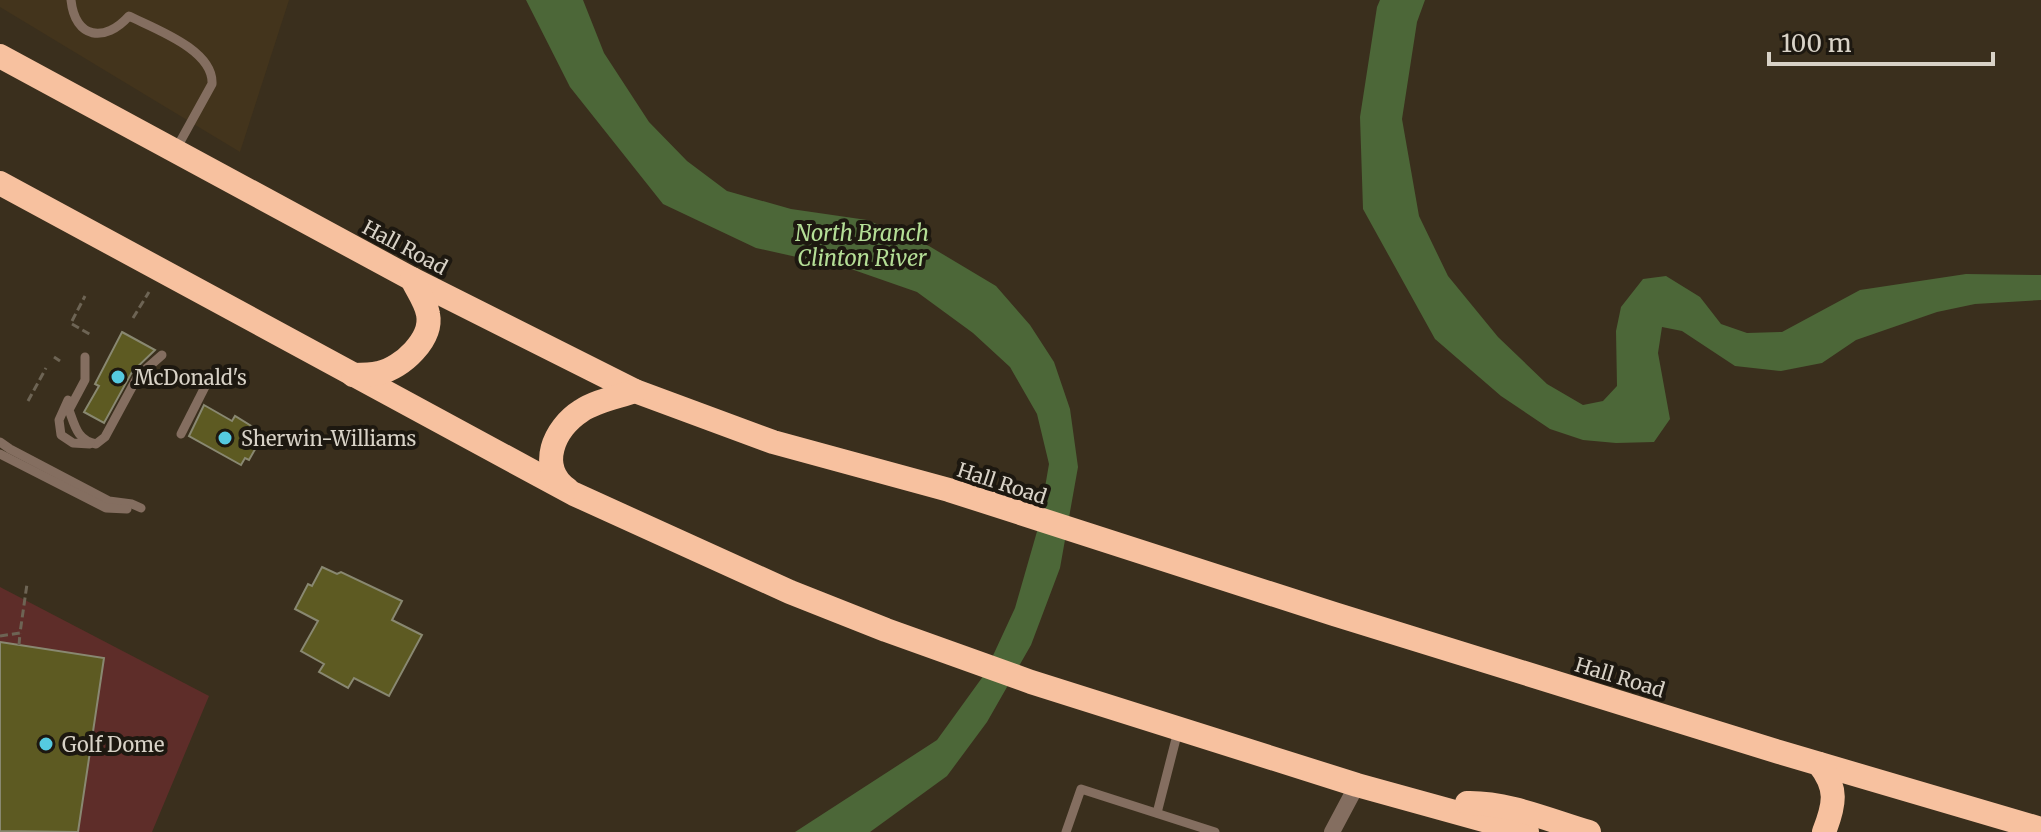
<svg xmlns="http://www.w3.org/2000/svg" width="2041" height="832" font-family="Merriweather,serif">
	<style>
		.built { fill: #43341c }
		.green { fill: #5e2d29 }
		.water { fill: #4c6738 }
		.building { fill: #5d5a22; stroke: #898871; stroke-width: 2 }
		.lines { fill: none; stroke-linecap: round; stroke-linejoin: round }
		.path { stroke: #6d6454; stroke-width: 3; stroke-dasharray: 8 4; stroke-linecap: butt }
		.lane { stroke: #846e60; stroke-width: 9 }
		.street { stroke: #846e60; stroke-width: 16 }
		.highway { stroke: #f7c19f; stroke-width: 24 }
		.poi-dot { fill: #55cae0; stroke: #1d1810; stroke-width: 3 }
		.labels { text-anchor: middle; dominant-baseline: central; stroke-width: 8; stroke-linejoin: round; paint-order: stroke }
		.street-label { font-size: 20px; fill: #d8d2c7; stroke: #1d1810 }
		.poi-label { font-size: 20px; fill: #d8d2c7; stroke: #1d1810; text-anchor: start }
		.water-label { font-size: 22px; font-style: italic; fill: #b4de96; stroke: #1d1810 }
	</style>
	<rect width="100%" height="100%" fill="#3a2f1d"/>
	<polygon class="built" points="0,0 289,0 240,152 0,7"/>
	<polygon class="green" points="0,587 209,696 152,832 0,832"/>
	<g class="water">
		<polygon points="526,0 583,0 604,53 649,122 687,161 727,191 791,209 867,220 929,246 996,286 1030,325 1054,362 1070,409 1078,467 1060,568 1031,645 987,722 947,776 870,832 795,832 937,740 984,675 1015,608 1038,528 1049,464 1037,414 1010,367 973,333 917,292 851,269 756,248 663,204 570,87"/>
		<polygon points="1380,0 1425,0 1417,22 1402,119 1419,216 1448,276 1498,337 1547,384 1583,405 1603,401 1617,386 1616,331 1621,307 1643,279 1666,276 1700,297 1721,324 1747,333 1782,332 1860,290 1966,274 2041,275 2041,300 1975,304 1937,312 1856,340 1822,363 1781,371 1735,366 1682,331 1662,327 1658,353 1670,419 1654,442 1616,443 1583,440 1550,429 1501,396 1435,339 1363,209 1360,117 1377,7"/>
	</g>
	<g class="building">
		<polygon points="122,332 155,350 132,372 104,423 84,412 99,386 95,384"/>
		<polygon points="204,405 232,421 235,416 253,427 251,430 259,434 255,442 258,444 249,460 245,458 241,465 189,436"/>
		<polygon points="322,567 337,574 341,572 402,601 392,620 422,635 389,696 354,678 348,688 319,672 324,664 301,651 318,621 295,609 308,584 312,586"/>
		<polygon points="0,642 104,658 78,832 0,831"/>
	</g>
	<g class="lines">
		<g class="path">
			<polyline points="133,318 149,292"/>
			<polyline points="72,321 85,296"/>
			<polyline points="72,324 91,335"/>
			<polyline points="54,357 60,361"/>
			<polyline points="28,401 46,368"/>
			<polyline points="0,636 20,633 27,584"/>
			<polyline points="19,645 20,633"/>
		</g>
		<g class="lane">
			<path d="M71,0c4,39 34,43 58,16 26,13 85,34 83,68l-37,67"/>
			<path d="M85,357v23l-16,30c6,16 8,30 27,34l9,-7 33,-61 24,-21"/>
			<polyline points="68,400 59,420 61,435 73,443 90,444"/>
			<polyline points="181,434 212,373"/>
			<polyline points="0,442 10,449 109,501 132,504 141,508"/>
			<polyline points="0,454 106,508 127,509"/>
			<polyline points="1157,813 1178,731"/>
			<polyline points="1066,832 1081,789 1215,832"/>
		</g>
		<polyline class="street" points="1332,832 1357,785"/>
		<g class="highway">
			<polyline points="0,56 412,279 635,391 773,442 949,490 1334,614 1779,752 2041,829"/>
			<polyline points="0,183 574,494 790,592 886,630 1031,682 1357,785 1527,832"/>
			<path d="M353,375c9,0 18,0 26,-2 23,-5 54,-34 49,-59 -2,-12 -11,-24 -16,-35"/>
			<path d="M567,489c-30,-22 -13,-61 14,-78 15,-10 37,-14 54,-20"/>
			<path d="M1819,764c19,24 16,40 5,68"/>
			<path d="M1467,803c41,-1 84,18 122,29"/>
		</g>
	</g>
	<g class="poi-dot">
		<circle cx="118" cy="377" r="8"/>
		<circle cx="225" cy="438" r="8"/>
		<circle cx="46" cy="744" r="8"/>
	</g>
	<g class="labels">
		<g class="street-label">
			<text transform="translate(405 247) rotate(28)">Hall Road</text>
			<text transform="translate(1002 483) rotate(18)">Hall Road</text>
			<text transform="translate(1620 677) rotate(17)">Hall Road</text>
		</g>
		<g class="poi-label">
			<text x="134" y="377">McDonald's</text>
			<text x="241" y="438">Sherwin-Williams</text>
			<text x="62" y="744">Golf Dome</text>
		</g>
		<g class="water-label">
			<text x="862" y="233">North Branch<tspan x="862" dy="25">Clinton River</tspan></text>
		</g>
	</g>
	<path d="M1769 52v12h224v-12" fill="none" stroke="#d8d2c7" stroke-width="4"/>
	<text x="1781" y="52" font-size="24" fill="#d8d2c7" stroke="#1d1810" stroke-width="6" paint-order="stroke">100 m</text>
</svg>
